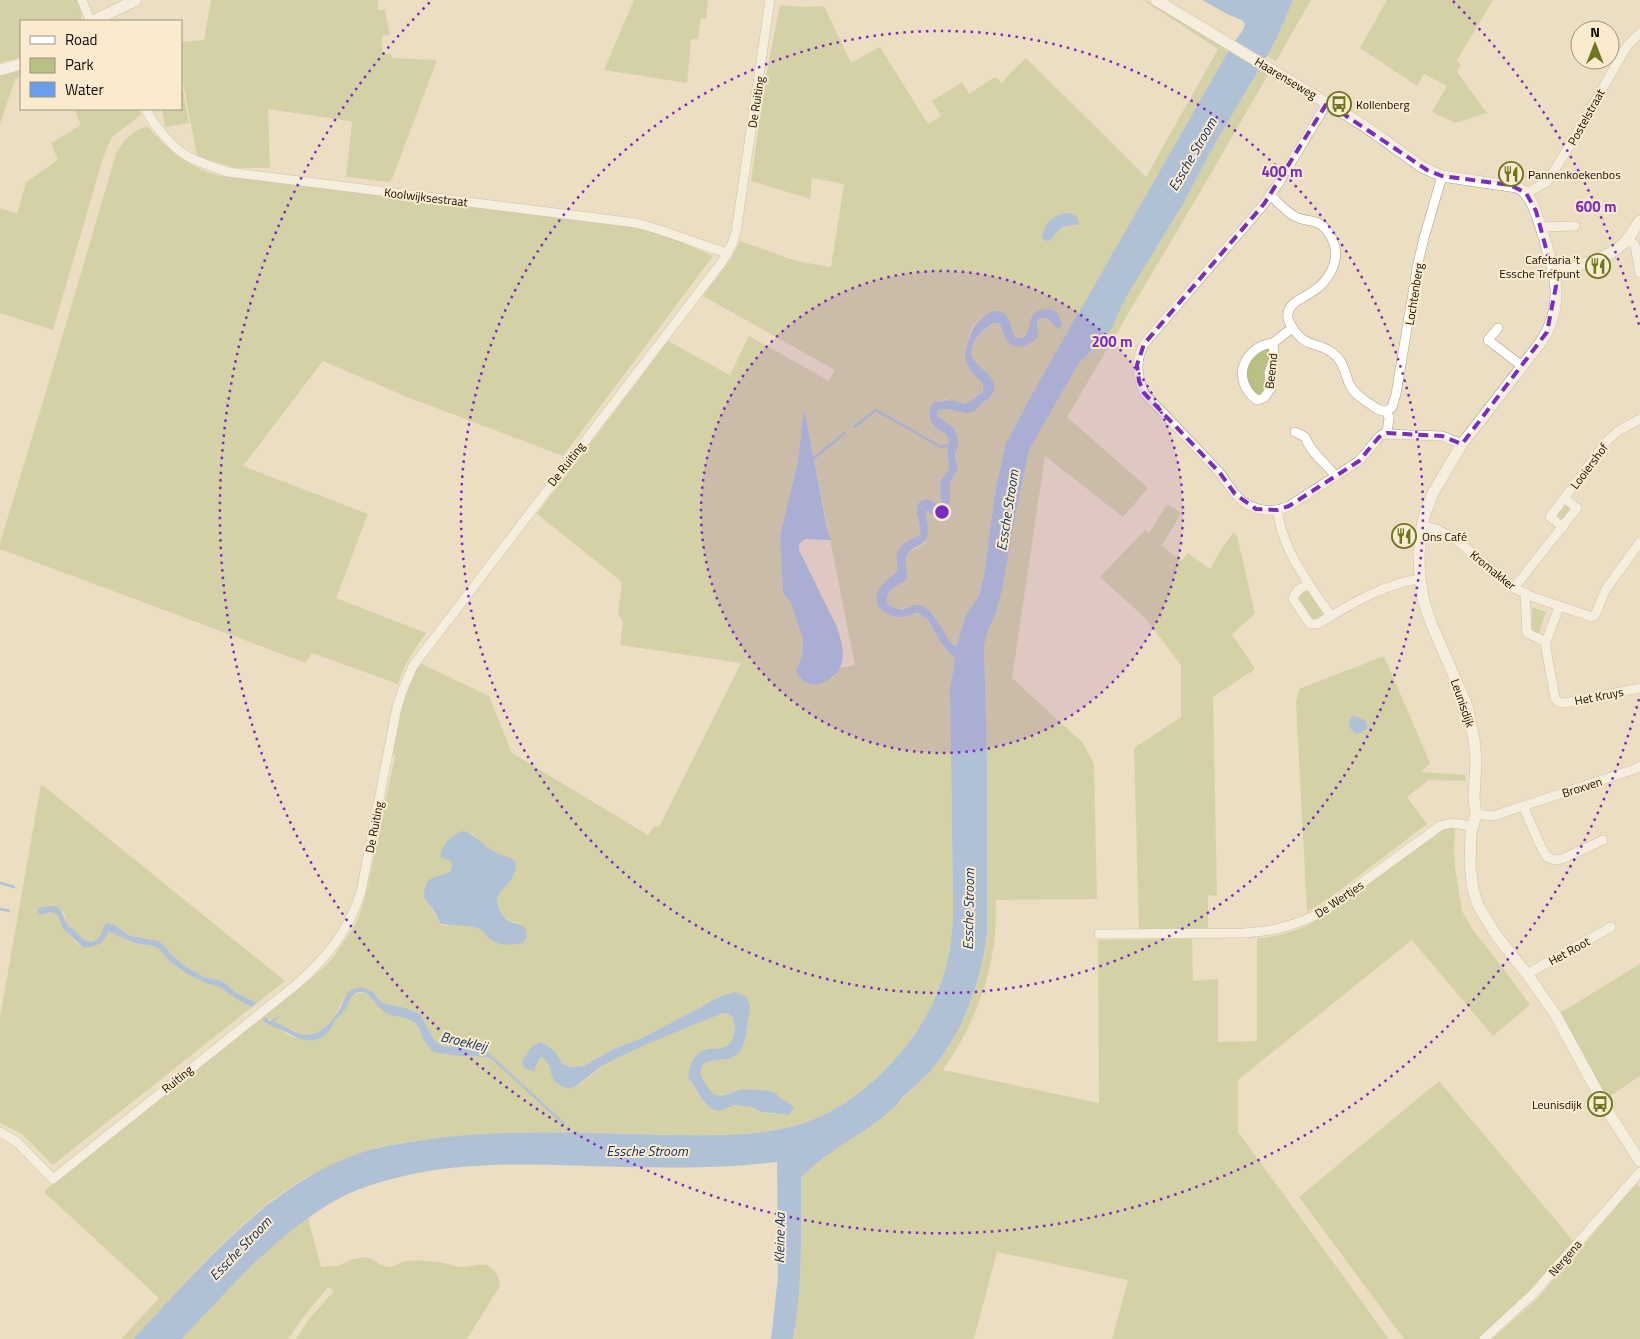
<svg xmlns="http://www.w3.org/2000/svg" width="1640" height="1339" font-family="'Titillium Web',sans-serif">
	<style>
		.green { fill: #b8c183; fill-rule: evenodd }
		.water { fill: #689eeb }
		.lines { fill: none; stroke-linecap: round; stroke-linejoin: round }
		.stream { stroke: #689eeb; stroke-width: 2.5 }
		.minor-casing { stroke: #ac9e84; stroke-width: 10 }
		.tertiary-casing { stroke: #ac9e84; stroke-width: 12 }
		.minor { stroke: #fff; stroke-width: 9 }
		.tertiary { stroke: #fff; stroke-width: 11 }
		.marked { fill: none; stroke: #7b2cbf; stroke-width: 4; stroke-dasharray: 10 6; stroke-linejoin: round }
		.ring { fill: none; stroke: #7b2cbf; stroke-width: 2.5; stroke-dasharray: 2.5 5 }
		.labels { text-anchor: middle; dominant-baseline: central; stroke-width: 4; stroke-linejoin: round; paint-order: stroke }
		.street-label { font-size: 12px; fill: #110c04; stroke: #faebcf }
		.poi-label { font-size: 12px; fill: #110c04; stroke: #faebcf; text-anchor: start }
		.water-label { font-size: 14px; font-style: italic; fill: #123667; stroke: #faebcf }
		.centre { fill: #7b2cbf; stroke: #faebcf; stroke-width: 2.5 }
		.ring-label { font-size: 15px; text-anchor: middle; font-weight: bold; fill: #7b2cbf; stroke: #faebcf; stroke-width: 4; stroke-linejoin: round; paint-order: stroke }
	</style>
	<rect width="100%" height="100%" fill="#ecdec2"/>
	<g class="green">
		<polygon points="0,0 78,0 81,8 81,20 79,21 21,21 21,57 0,63"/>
		<polygon points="211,0 378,0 378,10 385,10 390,35 382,36 382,54 391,54 392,58 437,60 392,179 389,182 346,177 352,122 349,121 268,109 270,168 235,168 197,156 181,73 181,42 204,40"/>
		<polygon points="634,0 708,0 706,19 701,18 698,38 691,40 687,83 604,70"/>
		<path d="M1143,0l11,3 76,45 -194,339 -30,56 -11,49 -11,83 -5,21 -14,21 -8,29c-14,-6 -15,-22 -24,-32 -4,-4 -10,-6 -14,-9l-20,4 -11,-4c-4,-12 5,-17 14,-22l6,-30 17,-10 2,-6 -1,-26 17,3 7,-12 -1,-14 8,-25 -3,-35 -17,-12v-4l2,-2 5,-2 17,5 14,-3 14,-12 -4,-28c-4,-3 -10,-7 -13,-11 -6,-13 12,-29 22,-36h5l5,12 9,11 25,-19 -1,-5 3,-4 7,-1 4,6h10l-3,-9 -8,-5 -20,18 -1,4 -7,7h-5c-6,-6 -5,-14 -10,-21 -9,-13 -25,-1 -33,8 -6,8 -7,22 -10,31 7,10 23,25 18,37l-7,3 -4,6 -6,2 -20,-5 -13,5 7,27 7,3 3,6 -2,13 2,10v7l-9,11 1,27h-2l-6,-7 -16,16 4,14 -1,5 -7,2 -18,22 3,9 -19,21 -2,13 36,11h9l5,4 14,25 14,16 -5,30 3,219c0,53 -15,97 -47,138 -23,29 -53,56 -87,71 -45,20 -98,18 -147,18 -85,-2 -172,-7 -256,6 -17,3 -34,4 -50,10 -13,4 -25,11 -38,17 -9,4 -19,7 -28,13 -64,39 -115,103 -167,158h-12l38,-41 -115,-106 26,-24 243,-191 19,-18 20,-29 6,-11 9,-29 28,-134 -2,-3c7,-30 10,-64 27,-90l69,33 23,57 136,82 6,-9 5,1 82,-164 -121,-18 3,-23 -5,-7 4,-33 -85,-68 131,-173 62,34 19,-39 80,45 6,-11 -132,-74 27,-36 10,-19 56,20 35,6 13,-83 -32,-6 -2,21 -59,-18 14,-100 15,-76 26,2 18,-1 27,57 29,-16 48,77 13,-8 -9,-15 30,-19 7,12 24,-16 3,-1 6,6 10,-12 14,-13 120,119 72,-128zM1074,214l4,11c-8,1 -15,1 -21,7 -4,3 -4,7 -8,10l-4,-1zM804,408l51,257 -15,3 -7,10 -24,6 -9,-5 3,-39 -12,-37 -8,-10 -3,-57 18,-75zM472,833c7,8 15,16 26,21 6,3 13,2 18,8l-19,35c4,16 5,24 23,26l-32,14 -5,-6 -7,-4 -23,-3 -8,2 -6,-3 -9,-18 -6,-7 22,-24 4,-2 2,-6 -1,-5 -4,-3zM365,988l8,4 9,11 24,5 14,6 15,27 8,5 21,1 26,11 -15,-2h-16l-31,-10c-5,-7 -7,-17 -13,-23 -9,-8 -22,-6 -31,-13 -8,-6 -17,-22 -28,-16 -6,2 -7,7 -9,12 -9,14 -24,24 -36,35l-21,-5 -15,-10 -10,-3 1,-6c8,6 16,8 25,12 5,2 8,5 14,6 20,3 33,-22 39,-38zM724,995l25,15 -4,30 -16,19 -18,2 -8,3 -3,9c4,7 8,19 16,22 7,2 13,-2 20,-4 8,-2 41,6 50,10l-9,13 -16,-2 -10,-5 -17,-2 -8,5 -20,-5 -18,-27c1,-11 5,-22 15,-27 6,-3 14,-2 20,-3 13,-3 13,-21 10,-31l-7,-4 -5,1 -37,14 -58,26 -21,11 -23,18 -12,6c-28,-8 -12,-19 -28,-32l-3,2 -5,12 6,-29c13,5 16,11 22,22l9,3 13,-1 29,-17 29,-11 59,-31 8,-6z"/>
		<polygon points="1293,0 1311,0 1276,61 1267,56 1277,38"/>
		<polygon points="1387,0 1493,0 1457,60 1461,65 1457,72 1487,113 1455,123 1432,112 1447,86 1424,74 1417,86 1360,48"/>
		<path d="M1260,68l9,5 -70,121 -132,223 81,71 -25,29 -78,-61 -33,222 71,65 11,21 3,135 -101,1c0,17 0,34 -3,50 -7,44 -25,84 -50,120l156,33 -1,-163 94,-1 1,42 25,-2v63l39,-1v-103c25,-1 46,-9 67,-22l110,-83 8,-5 13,-3 -1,25 1,17 7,44 11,19 33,42 24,33 -37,31 -81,-96 -174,140v52l151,207h-277l16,-59 -131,-28 -23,87h-181c10,-53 8,-108 8,-162 8,-7 15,-14 24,-20 21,-16 45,-28 65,-46 6,-5 11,-11 16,-16 7,-7 15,-14 22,-21 34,-39 52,-89 59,-139v-173l-3,-116 2,-10 10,-24 6,-22 14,-78 13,-62 50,-87 28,-28 5,-7 13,-29 57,-93 34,-64z"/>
		<polygon points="21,70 21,76 15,80 0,124 0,75"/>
		<polygon points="181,81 189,123 165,127 162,109 181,109"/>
		<polygon points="74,109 139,109 141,115 112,137 103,158 53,330 0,313 0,208 17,214 26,182 58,160 51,143 81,125"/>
		<path d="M146,127h2c21,24 41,41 72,49l435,49 36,21 22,10 -150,200 -156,-59 -84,-36 -80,105 125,48 -32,84 90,35c-11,16 -23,32 -28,51l-86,-31 -6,10 -306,-114v-6l45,-148 71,-241c6,-12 15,-23 30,-27z"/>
		<path d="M1268,348l3,3 -5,25 -2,1 2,9 -3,6 1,3 -3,2 -12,-8c-4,-21 -5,-33 19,-41z"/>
		<polygon points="1167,504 1181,513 1162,546 1181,561 1188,553 1210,569 1222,548 1233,533 1237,535 1255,614 1232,634 1255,669 1213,697 1217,896 1208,895 1208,928 1139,929 1134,748 1181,717 1181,665 1145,618 1100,577 1145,530 1149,533"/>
		<polygon points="1565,504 1571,509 1563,520 1557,515 1557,513"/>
		<polygon points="1304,591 1309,591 1323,610 1323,615 1317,620 1312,620 1299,602 1298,598"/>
		<polygon points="1532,607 1546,612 1539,633 1532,630"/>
		<polygon points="1384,656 1430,763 1421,772 1466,775 1466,781 1429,780 1407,797 1427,824 1331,897 1307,912 1296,703 1299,689"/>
		<polygon points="41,784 285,981 257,1003 235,992 225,983 204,977 185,966 170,953 164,945 159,941 137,937 128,935 115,925 109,923 105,925 99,938 95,941 88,942 83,940 67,924 64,913 58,907 41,915 50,912 57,914 61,924 67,933 79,945 93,947 109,930 133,943 153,946 159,949 170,962 189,975 208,984 218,986 238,1000 252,1007 53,1165 22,1134 0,1123 0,1017"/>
		<polygon points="1640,964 1640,1076 1607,1098 1560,1013"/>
		<path d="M1439,1081l135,161c-30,35 -61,66 -96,97h-74l-105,-142z"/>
		<polygon points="1637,1183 1640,1188 1640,1339 1492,1339 1537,1299"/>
		<path d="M308,1218l13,49 17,-1 15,-7 14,-2c8,3 14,10 24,10 5,-1 9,-5 14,-6 12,-2 26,0 38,2 7,1 13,4 19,4 9,0 19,-5 27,-1 7,4 10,12 11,20l-33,53h-171l13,-20 25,-28 -6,-4 -27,33 -13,19h-106c40,-42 77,-89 126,-121z"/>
	</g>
	<g class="water">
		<path d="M1202,0h91l-16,38 -10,18 -51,86 -34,64 -57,93 -13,29 -5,7 -28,28 -50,87 -13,62 -14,78 -6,22 -10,24 -2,10 3,116v173c-7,50 -25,100 -59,139 -8,8 -17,15 -25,23 -4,5 -8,10 -13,14 -20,18 -44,30 -65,46 -9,6 -16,13 -24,20 0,54 2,109 -8,162h-22l7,-62 -1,-115c-51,6 -103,6 -155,5 -76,-2 -151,-8 -226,11 -25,6 -48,14 -70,28 -56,35 -99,85 -144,133h-49c69,-73 134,-156 233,-188 16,-5 33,-7 50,-10 83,-13 168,-8 251,-6 50,0 105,3 152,-18 34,-15 64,-42 87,-71 32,-41 47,-85 47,-138l-3,-219 5,-30 -14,-16 -14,-25 -9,-5c-7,1 -13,4 -20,4 -11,-1 -25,-11 -21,-23 3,-11 15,-16 21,-25 -6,-20 5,-26 22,-34 3,-9 -12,-33 5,-35 7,-1 10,3 14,8h2l-1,-27 9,-11v-7l-2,-10 2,-13 -3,-6c-14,-6 -20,-16 -14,-30 13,-6 20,-4 33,0 7,-3 10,-8 17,-11 4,-11 -2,-12 -8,-18 -4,-4 -8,-13 -9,-18 -1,-4 2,-10 3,-15 3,-10 5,-16 13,-23 6,-4 10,-9 17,-8 14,2 11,19 19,27h5c14,-9 1,-27 24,-29 4,0 9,1 11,4 3,3 3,8 5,11l-3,6 -12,-12h-7l-3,4 1,15c-7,7 -21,15 -30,5 -4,-5 -6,-13 -9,-19h-6c-10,7 -25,20 -21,34 2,9 32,20 19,39 -2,3 -6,5 -9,7 -2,3 -5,6 -8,8 -13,7 -28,-8 -37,1v4l17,12 5,15 -4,11 3,14 -8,15v19l-7,12 -6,4 -4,-2 -5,-5h-2c-1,7 3,16 2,23 -2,13 -17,11 -21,22 -3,7 1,15 0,23 -10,8 -24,11 -19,26 5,2 10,5 15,4 6,-1 10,-5 16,-4 14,1 24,28 33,39l5,2 8,-29 14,-21 5,-21 11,-83 11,-49 30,-56 194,-339 13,-18 2,-6 -3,-4 -13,-5z"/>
		<path d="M1065,213c8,0 16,3 13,12 -8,1 -15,0 -21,7 -4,4 -4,7 -9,10l-6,-4c0,-12 11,-23 23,-25z"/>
		<path d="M804,408l23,120 4,12 -26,-1 -6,5v6l38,77c3,11 8,23 5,35 -5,21 -37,33 -46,9l6,-14 1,-17 -12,-37 -8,-10 -3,-57 18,-75z"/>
		<path d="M1352,716c8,1 17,4 15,13l-9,5 -4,-1c-4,-5 -7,-9 -4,-15z"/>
		<path d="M462,831c15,3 21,16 35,22 7,4 14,3 19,9 0,19 -11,21 -19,36 2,9 4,21 15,24 8,3 7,1 14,7l1,8 -4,6c-13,2 -27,4 -36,-7 -4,-5 -6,-7 -13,-9 -6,-2 -31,-1 -34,-4 -2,-2 -3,-7 -5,-10 -3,-6 -7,-10 -11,-15 0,-23 9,-19 26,-26l2,-6 -1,-5 -11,-4c2,-13 11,-21 22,-26z"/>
		<path d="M51,906l7,1c6,6 5,11 10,18 1,2 4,3 6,5 6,6 14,17 23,9 5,-4 5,-10 8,-15l4,-1 6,2 13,10 9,2 22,4 5,4 6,8 15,13 19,11 14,3 7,3 10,9 22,11 -5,4 -14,-7 -20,-14 -10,-2 -19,-9 -19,-13 -11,-13 -6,-3 -19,-3 -25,-12c-6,12 -11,16 -25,17l-21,-19 -6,-15 -7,-2 -9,3 -4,-3 1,-3 4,-2z"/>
		<path d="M356,988h9l8,4 9,11 24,5 14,6 15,27 8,5 38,3 10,9 -16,-2h-16l-26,-4c-3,-4 -7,-8 -9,-12 -3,-6 -4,-13 -9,-17 -10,-8 -23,-5 -32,-12 -8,-6 -15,-23 -27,-18 -6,3 -7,10 -10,15 -3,5 -7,8 -10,12 -3,3 -4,7 -6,10 -13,16 -29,11 -44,2 -8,-4 -17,-6 -24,-12l4,-3 4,4 10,-5 -6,6c11,3 23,13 33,13 15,0 26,-15 33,-26 6,-11 3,-16 16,-21z"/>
		<path d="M736,992l11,5 3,11 -5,32 -5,12 -11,7 -18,2 -8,3 -3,9c4,7 9,20 17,22 7,2 13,-2 19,-4 11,-3 29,-1 40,2 4,8 13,6 18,16l-6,6 -27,-3 -10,-5 -17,-2c-27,18 -32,-11 -46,-27 1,-11 4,-21 14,-27 5,-3 13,-2 19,-3 15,-2 15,-20 12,-31l-7,-4 -5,1c-38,15 -76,30 -113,49 -14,7 -23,19 -38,26 -28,-8 -12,-19 -28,-32l-3,2 -5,12 -10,-3 -2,-7 9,-14 9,-5c13,5 16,11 23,22l8,3 13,-1 29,-17 29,-11 59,-31c11,-8 21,-12 35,-15z"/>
	</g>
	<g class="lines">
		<g class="stream">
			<polyline points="854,427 876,410 941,447 949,445"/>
			<polyline points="814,458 845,433"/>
			<polyline points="0,883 14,887"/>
			<polyline points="0,909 9,911"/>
			<polyline points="485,1054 488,1054 564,1124"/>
		</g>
		<defs>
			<g id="minor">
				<polyline points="82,0 90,21"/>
				<path d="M1327,103l-49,81 -14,20 -120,140c-9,17 -7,32 0,49 25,26 50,52 74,78 10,11 15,24 27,32 14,9 30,9 44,3l70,-45 20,-24 4,-3 59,2 20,8"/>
				<path d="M146,109c6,15 27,39 41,47 13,7 27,11 41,16l408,51c32,8 61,21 92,30"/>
				<polyline points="1526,193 1547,182 1570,145 1627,46 1640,33"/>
				<path d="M1270,195c8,7 17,18 26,22 6,3 13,3 19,5 9,2 17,14 19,22 6,18 -6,38 -22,48 -8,6 -23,10 -24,22 -1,4 1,8 3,11 13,25 31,16 45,31 8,7 9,18 13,27 4,10 12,15 21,21 6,4 10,8 17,7"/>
				<polyline points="1541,227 1575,226"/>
				<polyline points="1628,240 1635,245 1640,273"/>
				<polyline points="1498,328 1488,340 1522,366"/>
				<path d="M1273,343c-31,4 -42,38 -16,57l7,-2 7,-10 -2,-15 5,-15 -1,-15 19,-15"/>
				<polyline points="1387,411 1392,407 1396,394 1418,263 1424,238 1442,176"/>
				<polyline points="1387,411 1389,418 1387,433"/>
				<path d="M1295,432l10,5c5,15 21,26 31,40"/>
				<path d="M1278,515c7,39 31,69 53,101 27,-16 57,-33 89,-37"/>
				<polyline points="1422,526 1436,529 1455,539 1514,588 1533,597 1592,617 1595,615 1606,589 1640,542"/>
				<polyline points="1563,527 1550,517 1607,441 1618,431 1640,419"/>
				<polyline points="1309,584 1298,590 1293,598 1295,602 1310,624 1317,624 1331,616"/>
				<polyline points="1514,588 1577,508 1564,498"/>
				<polyline points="1525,594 1527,633 1546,642"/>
				<polyline points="1559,607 1546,642 1546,648 1555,698 1558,702 1565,703 1640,688"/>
				<polyline points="1523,806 1542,849 1547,857 1555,860 1562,859 1603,840"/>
				<polyline points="1476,814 1493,816 1635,769 1640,766"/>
				<path d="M1099,934l145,-1c29,-1 53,-8 78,-21l118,-86 11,-3 21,3"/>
				<polyline points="1527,974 1611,927"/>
				<path d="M0,1132l17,10 36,37 244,-195c31,-28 51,-52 64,-92l36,-185 6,-18 10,-23 309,-404 10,-18 4,-12 34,-232"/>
				<polyline points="1484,1339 1533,1294 1640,1172"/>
			</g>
			<g id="tertiary">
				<path d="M1156,0l207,125 59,42 20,9 75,11c3,2 7,4 9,7 11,11 31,84 30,100 0,17 -5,33 -15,48l-79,102 -29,49 -8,21 -3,12 -3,31 1,22 4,23 7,21 36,83 7,33 2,21 -2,38 2,16 -5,19 -1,31 3,26 5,15 18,30 31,39 28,40 55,101 30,46"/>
				<polyline points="93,21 136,0"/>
				<polyline points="0,70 21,64"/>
				<path d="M1553,272c23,-6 52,-12 70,-28 7,-6 11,-16 17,-23"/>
			</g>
		</defs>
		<use href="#minor" class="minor-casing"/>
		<use href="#tertiary" class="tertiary-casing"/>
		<use href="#minor" class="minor"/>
		<use href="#tertiary" class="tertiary"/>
	</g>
	<path d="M0 0H1640V1339H0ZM1327,103l100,67 15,6 68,9 16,8 10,18 20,75 -9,46 -85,112 -20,-8 -55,-3 -8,4 -20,24 -70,45 -12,4 -21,-1 -21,-15 -15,-21 -76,-80 -5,-12 -2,-16 7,-21 120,-140z" fill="#ecdec2" fill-opacity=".55" fill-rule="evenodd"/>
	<path class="marked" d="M1327,103l100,67 15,6 68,9 16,8 10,18 20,75 -9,46 -85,112 -20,-8 -55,-3 -8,4 -20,24 -70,45 -12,4 -21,-1 -21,-15 -15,-21 -76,-80 -5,-12 -2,-16 7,-21 120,-140z"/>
	<circle cx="942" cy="512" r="241" fill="#7b2cbf" fill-opacity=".12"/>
	<g class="ring">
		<circle cx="942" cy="512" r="241"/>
		<circle cx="942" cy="512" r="481"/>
		<path d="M1639 699A722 722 0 1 1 431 1M1453 1A722 722 0 0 1 1639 325"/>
	</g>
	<defs>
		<symbol id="bus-ring" viewBox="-11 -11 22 22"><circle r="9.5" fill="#faebcf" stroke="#6e7620" stroke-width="1.5"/><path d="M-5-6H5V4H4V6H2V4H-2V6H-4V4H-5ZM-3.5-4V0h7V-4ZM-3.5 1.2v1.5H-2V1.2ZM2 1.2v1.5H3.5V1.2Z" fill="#6e7620"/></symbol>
		<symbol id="restaurant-ring" viewBox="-11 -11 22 22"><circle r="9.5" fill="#faebcf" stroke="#6e7620" stroke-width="1.5"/><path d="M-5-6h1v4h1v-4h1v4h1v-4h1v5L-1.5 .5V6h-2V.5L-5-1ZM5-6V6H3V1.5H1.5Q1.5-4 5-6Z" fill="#6e7620"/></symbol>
	</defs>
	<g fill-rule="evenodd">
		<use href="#bus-ring" x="1325" y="90" width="28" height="28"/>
		<use href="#restaurant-ring" x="1497" y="160" width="28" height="28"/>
		<use href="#restaurant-ring" x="1584" y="252" width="28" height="28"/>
		<use href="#restaurant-ring" x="1390" y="522" width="28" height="28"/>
		<use href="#bus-ring" x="1586" y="1090" width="28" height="28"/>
	</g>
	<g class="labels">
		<g class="street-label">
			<text transform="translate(1286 78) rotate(31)">Haarenseweg</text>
			<text transform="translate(756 102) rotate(-81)">De Ruiting</text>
			<text transform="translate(1586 117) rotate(-61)">Postelstraat</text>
			<text transform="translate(426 197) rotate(7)">Koolwijksestraat</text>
			<text transform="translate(1414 294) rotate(-81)">Lochtenberg</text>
			<text transform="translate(1271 371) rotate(-84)">Beemd</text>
			<text transform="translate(566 464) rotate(-52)">De Ruiting</text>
			<text transform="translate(1589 466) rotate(-53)">Looiershof</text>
			<text transform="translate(1493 570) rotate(39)">Kromakker</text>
			<text transform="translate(1599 696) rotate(-11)">Het Kruys</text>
			<text transform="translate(1463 703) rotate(71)">Leunisdijk</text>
			<text transform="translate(1582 787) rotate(-18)">Broxven</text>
			<text transform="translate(374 827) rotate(-79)">De Ruiting</text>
			<text transform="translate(1339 899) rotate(-34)">De Wertjes</text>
			<text transform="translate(1569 951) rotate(-29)">Het Root</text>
			<text transform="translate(177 1079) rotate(-39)">Ruiting</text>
			<text transform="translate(1565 1258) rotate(-49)">Nergena</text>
		</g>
		<g class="poi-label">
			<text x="1356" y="104">Kollenberg</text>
			<text x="1528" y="174">Pannenkoekenbos</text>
			<text x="1580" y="259" text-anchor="end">Cafetaria 't<tspan x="1580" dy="14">Essche Trefpunt</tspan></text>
			<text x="1422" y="536">Ons Café</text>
			<text x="1582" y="1104" text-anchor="end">Leunisdijk</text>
		</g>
		<g class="water-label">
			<text transform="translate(1192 154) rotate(-60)">Essche Stroom</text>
			<text transform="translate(1007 510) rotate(-81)">Essche Stroom</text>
			<text transform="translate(968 909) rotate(-89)">Essche Stroom</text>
			<text transform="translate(464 1041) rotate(13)">Broekleij</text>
			<text x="647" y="1150">Essche Stroom</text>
			<text transform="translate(779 1238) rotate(-89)">Kleine Aa</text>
			<text transform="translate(240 1248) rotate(-46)">Essche Stroom</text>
		</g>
	</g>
	<circle cx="942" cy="512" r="8" class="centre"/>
	<g class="ring-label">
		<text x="1282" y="177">400 m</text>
		<text x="1596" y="212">600 m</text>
		<text x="1112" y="347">200 m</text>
	</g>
	<rect x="20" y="20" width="162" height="90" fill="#faebcf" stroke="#9d927e"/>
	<rect x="30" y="36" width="25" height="8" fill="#ffffff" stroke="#9d927e"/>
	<text x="65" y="45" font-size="15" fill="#110c04">Road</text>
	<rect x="30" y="58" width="25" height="15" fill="#b8c183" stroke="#9d927e"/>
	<text x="65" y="70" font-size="15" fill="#110c04">Park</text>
	<rect x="30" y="82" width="25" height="15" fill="#689eeb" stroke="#9d927e"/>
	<text x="65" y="95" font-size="15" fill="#110c04">Water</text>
	<g transform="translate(1595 45)"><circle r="24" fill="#faebcf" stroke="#9d927e"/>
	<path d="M0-4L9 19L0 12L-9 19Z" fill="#6e7620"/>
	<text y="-8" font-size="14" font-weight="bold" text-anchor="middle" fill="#110c04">N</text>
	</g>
</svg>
